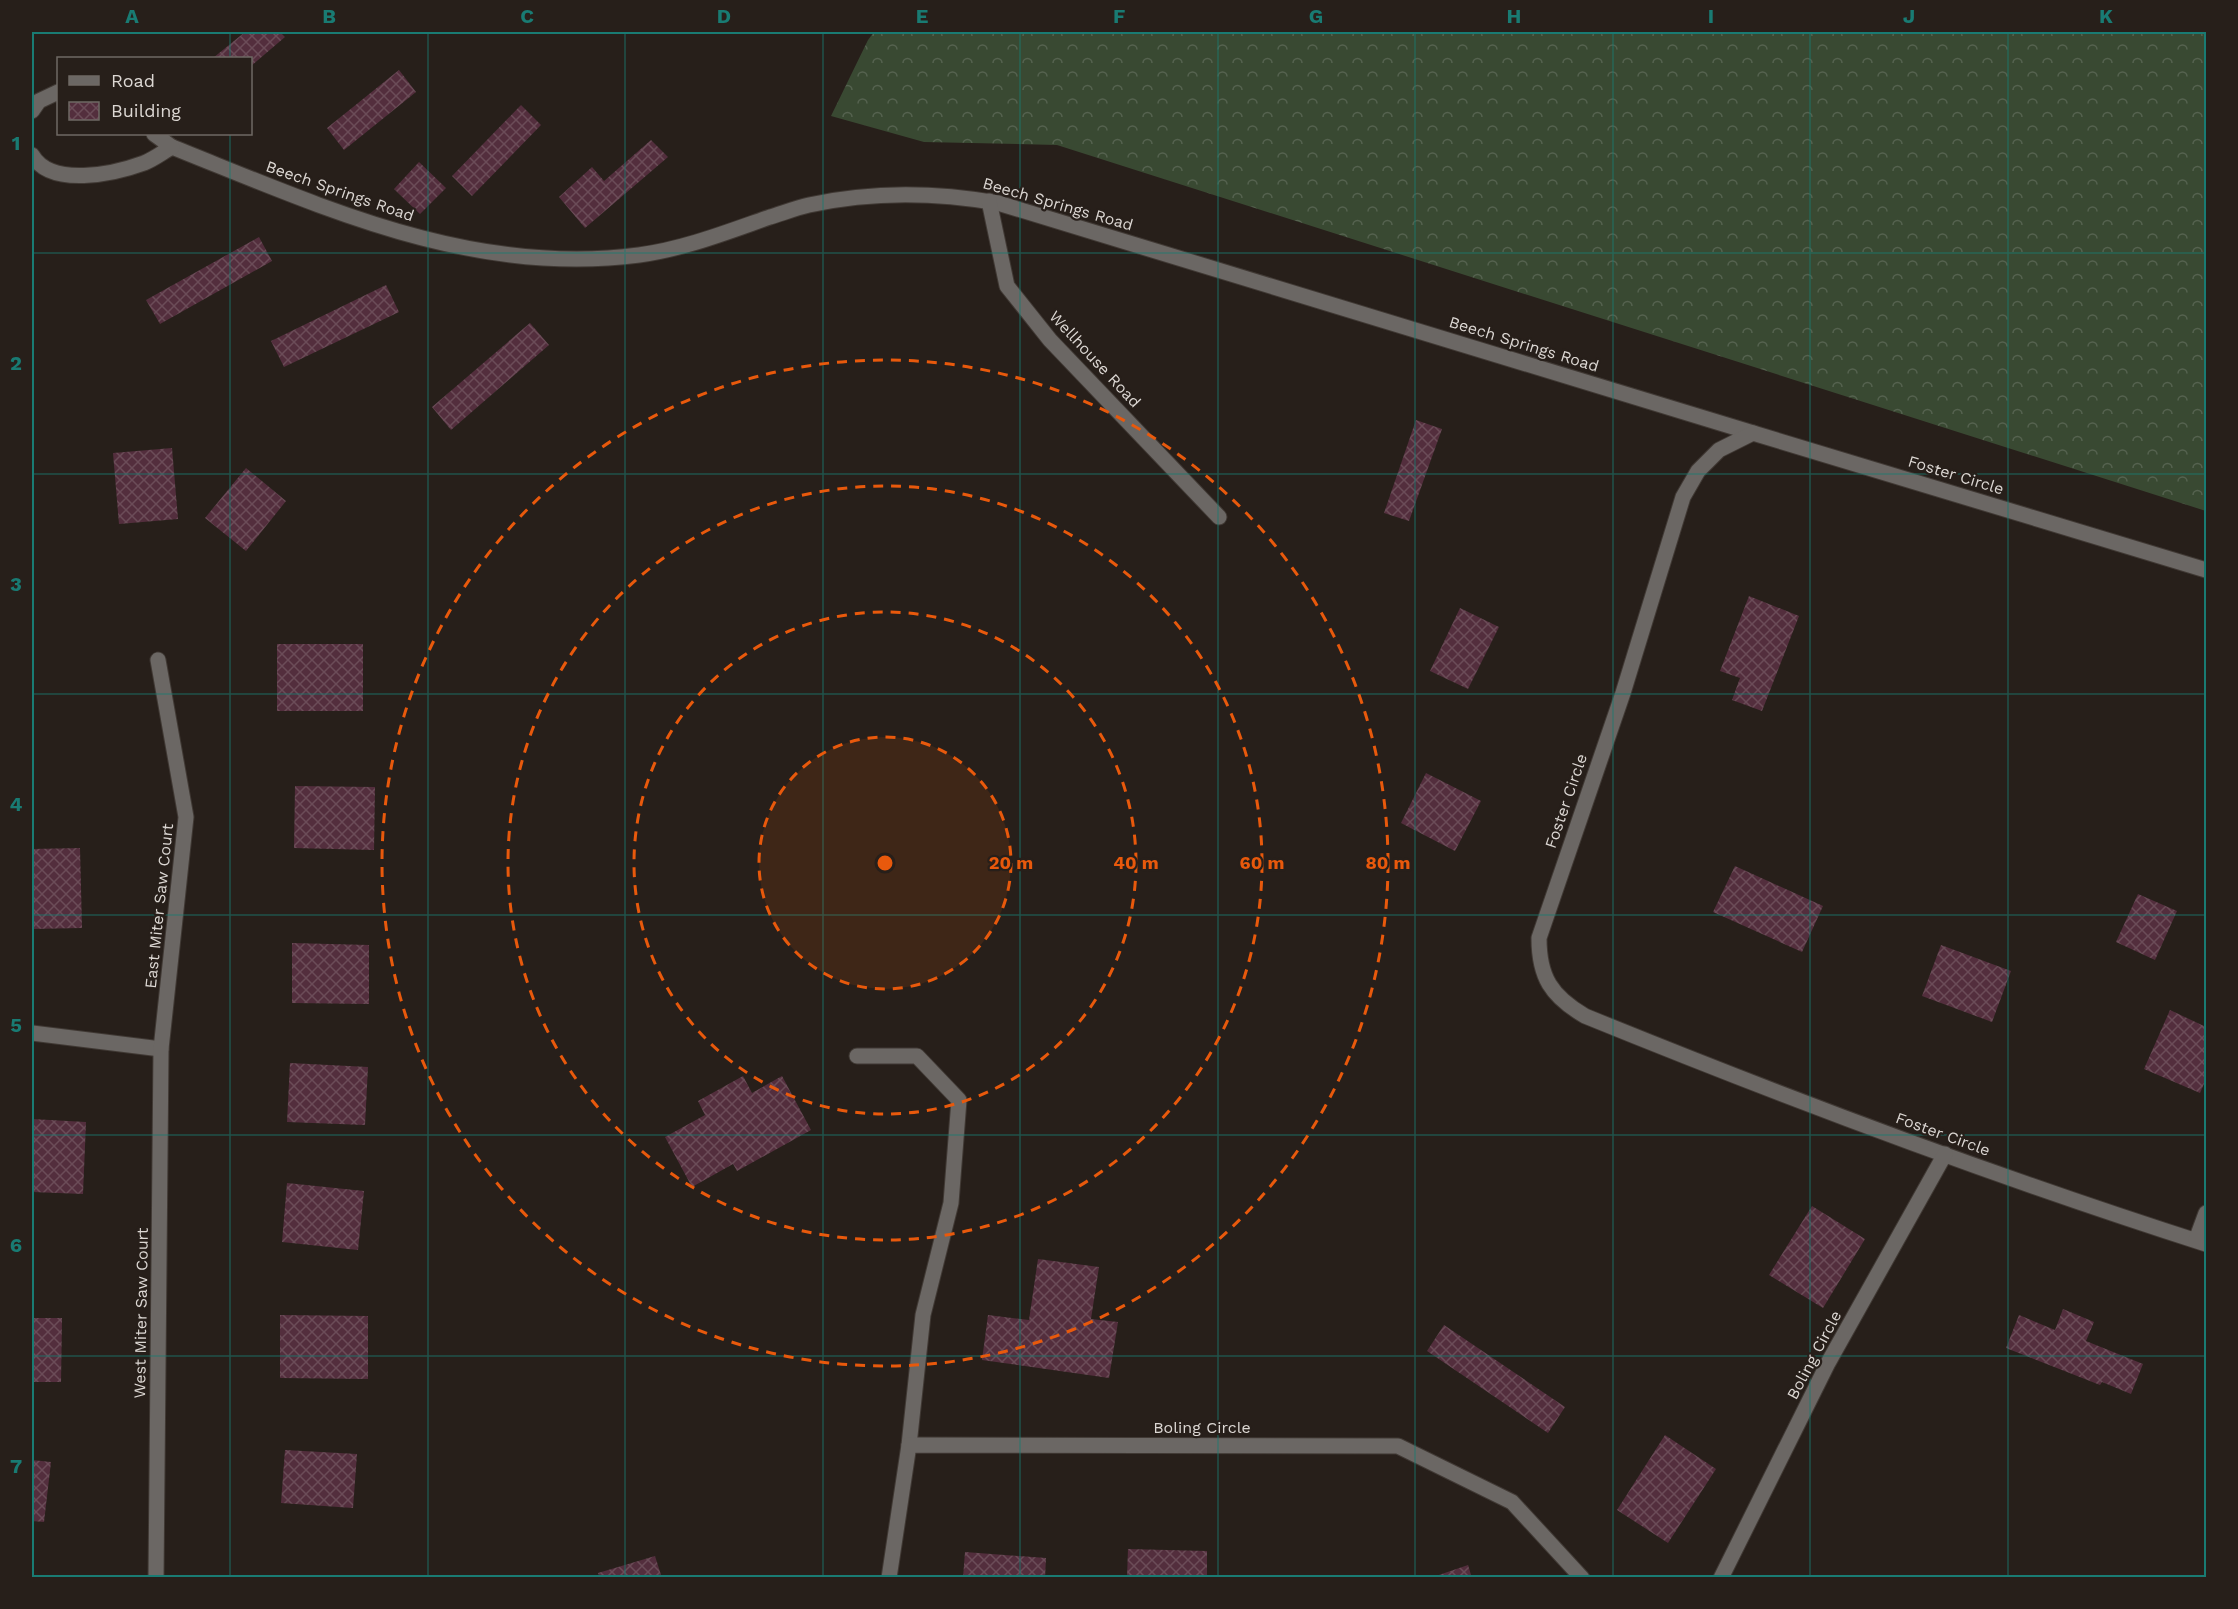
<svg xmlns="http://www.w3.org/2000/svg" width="2238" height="1609" font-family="'Work Sans',sans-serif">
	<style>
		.forest { fill: url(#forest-crowns) }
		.building { fill: url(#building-cross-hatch) }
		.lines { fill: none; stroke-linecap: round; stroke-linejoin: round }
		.minor-casing { stroke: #403934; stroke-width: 17 }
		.minor { stroke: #6b6764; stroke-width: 15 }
		.grid { fill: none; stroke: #197b73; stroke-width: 1.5; stroke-opacity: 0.55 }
		.ring { fill: none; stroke: #e8590c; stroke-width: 3; stroke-dasharray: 10 8 }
		.labels { text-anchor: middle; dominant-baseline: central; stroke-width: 4.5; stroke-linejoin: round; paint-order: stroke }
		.street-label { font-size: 16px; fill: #dcd7d3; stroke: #271f1a }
		.centre { fill: #e8590c; stroke: #271f1a; stroke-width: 3 }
		.ring-label { font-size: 18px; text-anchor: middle; font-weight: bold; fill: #e8590c; stroke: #271f1a; stroke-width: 4.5; stroke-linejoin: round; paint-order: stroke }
		.neatline { fill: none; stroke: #197b73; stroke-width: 2 }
		.grid-label { font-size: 20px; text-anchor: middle; font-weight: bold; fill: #197b73 }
	</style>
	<defs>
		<pattern id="forest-crowns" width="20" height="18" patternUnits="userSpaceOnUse" patternTransform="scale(1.5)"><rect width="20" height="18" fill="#394932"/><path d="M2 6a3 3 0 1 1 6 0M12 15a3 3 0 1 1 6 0" fill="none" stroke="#55624f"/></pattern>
		<pattern id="building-cross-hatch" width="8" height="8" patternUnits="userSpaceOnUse" patternTransform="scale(1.5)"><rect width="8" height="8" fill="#532e3d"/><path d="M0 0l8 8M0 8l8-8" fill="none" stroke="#6b4c58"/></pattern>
	</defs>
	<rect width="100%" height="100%" fill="#271f1a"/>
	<polygon class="forest" points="874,32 2206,32 2206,511 1057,145 924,142 831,116 868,40"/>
	<g class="building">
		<polygon points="245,32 280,32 285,37 250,67 250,58 213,58"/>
		<polygon points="399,70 416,92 344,150 327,128"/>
		<polygon points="521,105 541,125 472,196 452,176"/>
		<polygon points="651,140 668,157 585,228 559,197 592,167 604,181"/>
		<polygon points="419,162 446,188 420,214 394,189"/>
		<polygon points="259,237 272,261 160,324 146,300"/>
		<polygon points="386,285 399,312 284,367 271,341"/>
		<polygon points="530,323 549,345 451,430 432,407"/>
		<polygon points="1416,420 1442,429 1409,521 1384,513"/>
		<polygon points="172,448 178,519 119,524 113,453"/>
		<polygon points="246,468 286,501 246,551 205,518"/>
		<polygon points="1749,596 1799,616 1762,711 1732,700 1740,678 1720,671"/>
		<polygon points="1460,608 1499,627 1468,689 1430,671"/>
		<rect x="277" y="644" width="86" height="67"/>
		<polygon points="1426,773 1481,801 1455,851 1401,823"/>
		<polygon points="295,786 375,787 374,850 294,848"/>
		<polygon points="80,848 82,928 32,929 32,849"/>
		<polygon points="1735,866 1823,906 1802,952 1713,912"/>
		<polygon points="2138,894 2177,911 2155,960 2116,942"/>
		<polygon points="292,943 369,945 369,1004 292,1003"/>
		<polygon points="1941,945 2011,971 1992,1022 1922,996"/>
		<polygon points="2170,1010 2206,1027 2206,1079 2200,1093 2144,1069"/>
		<polygon points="290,1063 368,1067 365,1125 287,1122"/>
		<polygon points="743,1076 752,1093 782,1076 811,1130 737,1171 733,1164 692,1187 665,1137 705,1115 698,1101"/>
		<polygon points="32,1119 86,1122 83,1194 32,1192"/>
		<polygon points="287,1183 364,1191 358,1250 282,1242"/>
		<polygon points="1812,1206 1865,1239 1823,1308 1769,1275"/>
		<polygon points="1038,1259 1099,1267 1091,1319 1118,1322 1109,1378 982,1360 988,1315 1029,1320"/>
		<polygon points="2063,1309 2094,1322 2086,1341 2143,1364 2131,1394 2102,1382 2100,1385 2006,1348 2019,1315 2055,1330"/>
		<polygon points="280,1315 368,1316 368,1379 280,1378"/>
		<polygon points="32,1318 62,1318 61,1382 32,1382"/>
		<polygon points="1444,1325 1565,1407 1548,1433 1427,1351"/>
		<polygon points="1665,1435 1716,1469 1668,1543 1617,1510"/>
		<polygon points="285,1450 357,1454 353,1508 281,1503"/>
		<polygon points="32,1460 51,1462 44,1522 32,1521"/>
		<polygon points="1128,1549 1207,1551 1207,1578 1127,1578"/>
		<polygon points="965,1552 1046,1558 1045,1578 963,1578"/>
		<polygon points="655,1556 662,1578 600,1578 598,1573"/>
		<polygon points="1468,1565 1472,1578 1433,1578 1433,1577"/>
	</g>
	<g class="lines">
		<defs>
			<g id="minor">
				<polyline points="32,111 39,101 58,92"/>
				<path d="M172,147c151,60 300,130 467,108 45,-6 88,-23 131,-38 13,-4 26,-9 39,-12 63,-14 126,-13 189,-2l755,230"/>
				<path d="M32,155c19,33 82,19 112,8 10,-4 19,-11 28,-16l-18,-13"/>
				<polyline points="989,201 1007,286 1050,340 1219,517"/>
				<path d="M2206,570l-453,-137 -34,17 -21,21 -15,26 -60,196 -84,245c0,39 12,58 46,78 204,83 411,161 621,228"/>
				<polyline points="32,1033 161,1049"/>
				<polyline points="857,1056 917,1056 959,1100 951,1203 923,1315 909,1445"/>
				<polyline points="2196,1240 2206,1213"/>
				<polyline points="156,1578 161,1049 186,817 158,660"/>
				<polyline points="889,1578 909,1445 1398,1446 1512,1502 1582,1578"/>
				<polyline points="1721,1578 1828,1363 1945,1154"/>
			</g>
		</defs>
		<use href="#minor" class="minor-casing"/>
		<use href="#minor" class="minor"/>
	</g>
	<path class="grid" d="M230,32v26M428,32v1546M625,32v1546M823,32v1546M1020,32v1546M1218,32v1546M1415,32v1546M1613,32v1546M1810,32v1546M2008,32v1546M230,134v1444M32,253h2174M32,474h2174M32,694h2174M32,915h2174M32,1135h2174M32,1356h2174"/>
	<circle cx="885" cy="863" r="126" fill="#e8590c" fill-opacity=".12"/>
	<g class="ring">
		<circle cx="885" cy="863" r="126"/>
		<circle cx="885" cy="863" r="251"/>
		<circle cx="885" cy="863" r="377"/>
		<circle cx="885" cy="863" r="503"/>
	</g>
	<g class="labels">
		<g class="street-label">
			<text transform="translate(340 191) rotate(19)">Beech Springs Road</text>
			<text transform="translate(1058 204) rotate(16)">Beech Springs Road</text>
			<text transform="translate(1524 344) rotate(17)">Beech Springs Road</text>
			<text transform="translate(1095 359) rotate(47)">Wellhouse Road</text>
			<text transform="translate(1956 475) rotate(17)">Foster Circle</text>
			<text transform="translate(1566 801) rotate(-71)">Foster Circle</text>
			<text transform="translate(159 906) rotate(-84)">East Miter Saw Court</text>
			<text transform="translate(1943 1134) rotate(20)">Foster Circle</text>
			<text transform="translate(141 1313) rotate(-89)">West Miter Saw Court</text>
			<text transform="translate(1814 1355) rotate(-62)">Boling Circle</text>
			<text x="1202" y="1427">Boling Circle</text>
		</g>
	</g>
	<circle cx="885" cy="863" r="9" class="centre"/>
	<g class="ring-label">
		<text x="1011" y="869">20 m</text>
		<text x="1136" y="869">40 m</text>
		<text x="1262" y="869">60 m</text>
		<text x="1388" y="869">80 m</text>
	</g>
	<rect width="2238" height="1609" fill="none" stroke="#271f1a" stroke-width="66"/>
	<rect x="57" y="57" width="195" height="78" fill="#271f1a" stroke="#6f6964" stroke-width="1.5"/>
	<rect x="69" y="76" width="30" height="9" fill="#6b6764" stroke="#6f6964" stroke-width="1.5"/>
	<text x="111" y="87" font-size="18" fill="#dcd7d3">Road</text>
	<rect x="69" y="102" width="30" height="18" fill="url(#building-cross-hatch)" stroke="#6f6964" stroke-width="1.5"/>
	<text x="111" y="117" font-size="18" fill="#dcd7d3">Building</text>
	<rect x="33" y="33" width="2172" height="1543" class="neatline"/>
	<g class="grid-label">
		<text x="132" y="23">A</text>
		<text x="329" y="23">B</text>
		<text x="527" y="23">C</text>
		<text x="724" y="23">D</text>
		<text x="922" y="23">E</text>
		<text x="1119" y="23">F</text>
		<text x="1316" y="23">G</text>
		<text x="1514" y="23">H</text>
		<text x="1711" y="23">I</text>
		<text x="1909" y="23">J</text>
		<text x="2106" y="23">K</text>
		<text x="16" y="150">1</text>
		<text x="16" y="370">2</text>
		<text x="16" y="591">3</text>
		<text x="16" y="811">4</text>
		<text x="16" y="1032">5</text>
		<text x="16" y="1252">6</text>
		<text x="16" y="1473">7</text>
	</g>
</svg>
